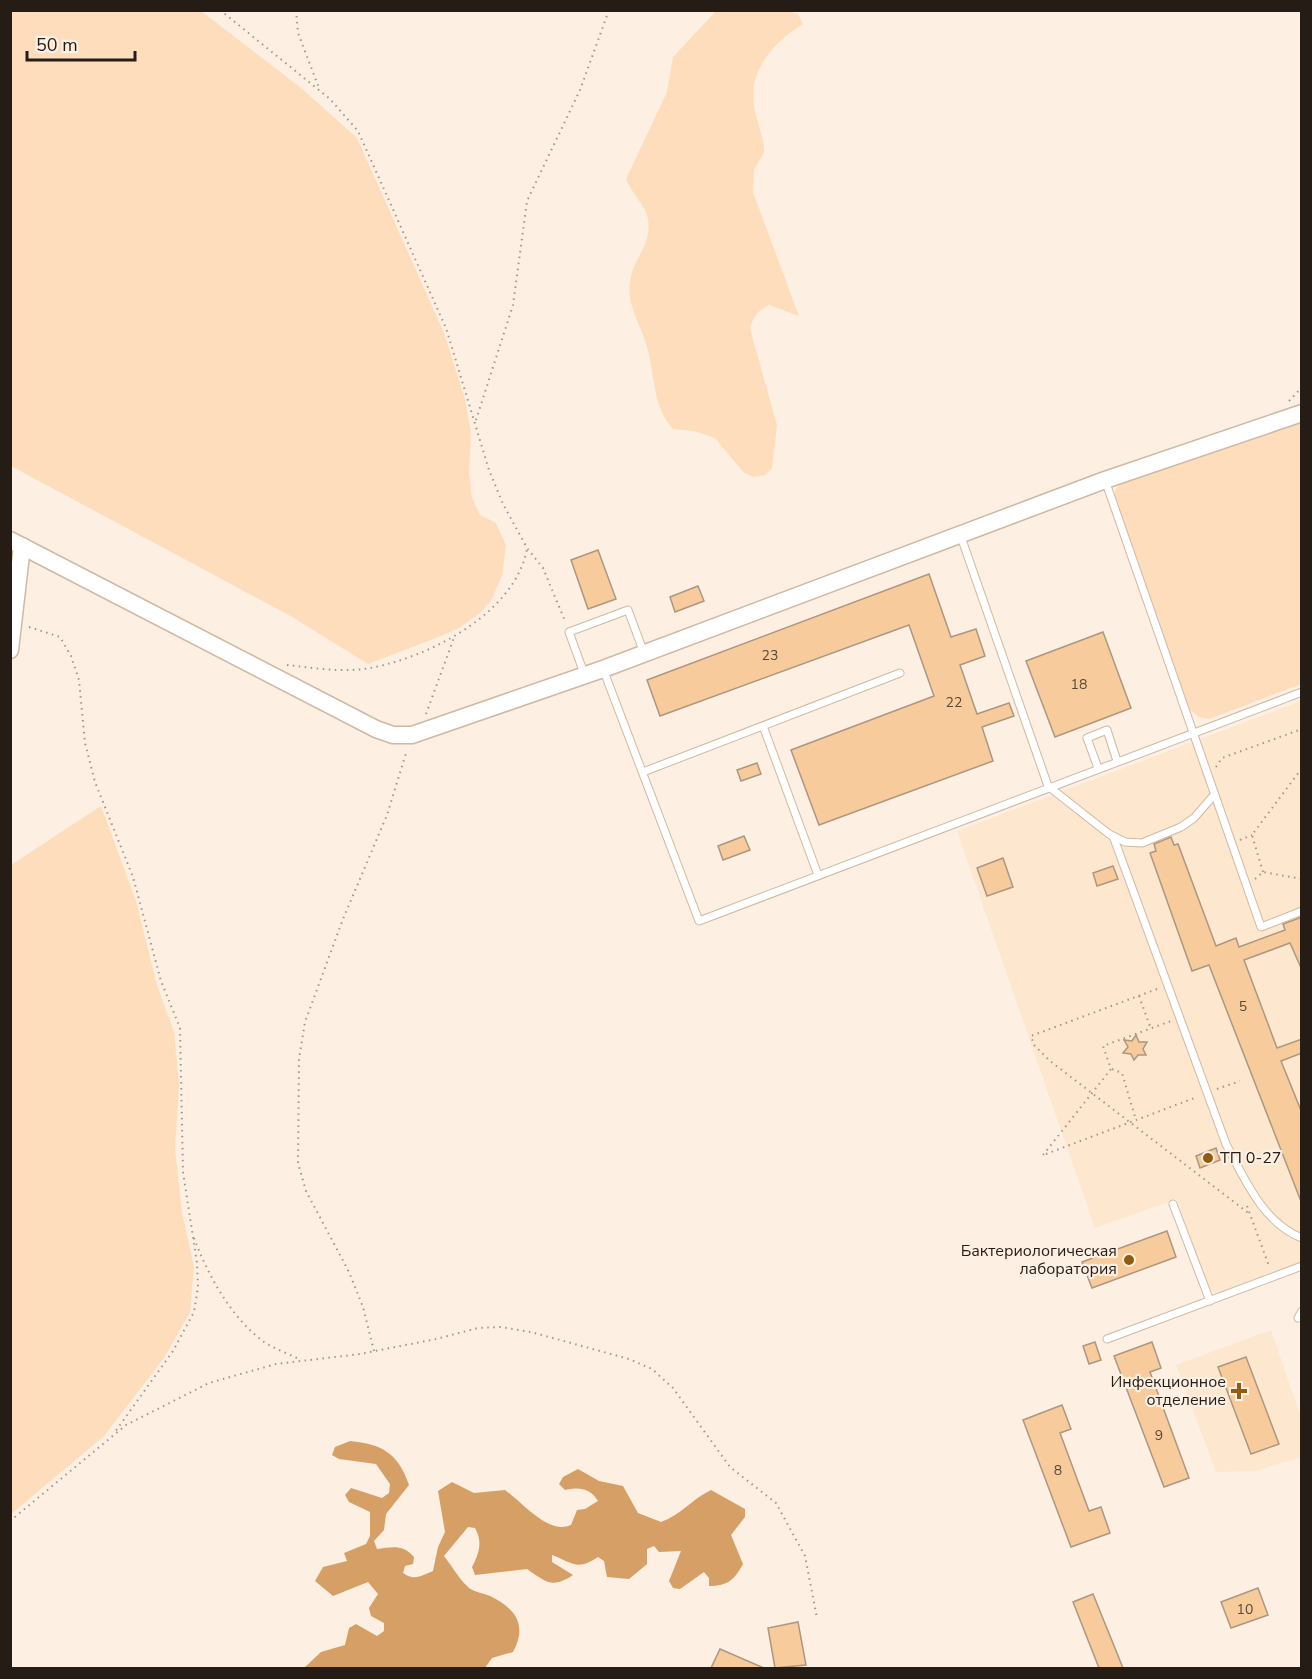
<svg xmlns="http://www.w3.org/2000/svg" width="1312" height="1679" font-family="'Nunito Sans',sans-serif">
	<style>
		.built { fill: #fde7cf }
		.green { fill: #fdddbc }
		.forest { fill: #d59f65 }
		.building { fill: #f7cb9c; stroke: #ac9781; stroke-width: 1.5 }
		.lines { fill: none; stroke-linecap: round; stroke-linejoin: round }
		.service-casing { stroke: #cfb9a3; stroke-width: 9 }
		.tertiary-casing { stroke: #cfb9a3; stroke-width: 19 }
		.path { stroke: #a2978c; stroke-width: 2; stroke-dasharray: 1.5 4.5; stroke-linecap: butt }
		.service { stroke: #fff; stroke-width: 7 }
		.tertiary { stroke: #fff; stroke-width: 16 }
		.poi-dot { fill: #915b10; stroke: #fdefe2; stroke-width: 2 }
		.labels { text-anchor: middle; dominant-baseline: central; stroke-width: 4.5; stroke-linejoin: round; paint-order: stroke }
		.number-label { font-size: 14px; fill: #5a4837 }
		.poi-label { font-size: 16px; fill: #251d15; stroke: #fdefe2; text-anchor: end }
	</style>
	<rect width="100%" height="100%" fill="#fdefe2"/>
	<g class="built">
		<polygon points="1301,701 1301,1264 1222,1293 1216,1293 1208,1289 1177,1199 1095,1228 957,831"/>
		<polygon points="1271,1330 1301,1418 1301,1457 1255,1471 1216,1472 1176,1365"/>
	</g>
	<g class="green">
		<path d="M786,10l12,4 5,10c-31,19 -57,49 -48,87 3,14 9,27 9,41l-10,18 -1,22 46,124 -30,-11c-12,6 -16,12 -19,24l27,96 -5,43 -7,7 -11,2 -10,-4 -29,-35 -21,-7 -21,-2c-20,-22 -18,-51 -25,-78 -6,-27 -24,-46 -17,-75 5,-21 21,-33 17,-57 -3,-15 -17,-26 -22,-40l41,-87 6,-35 43,-46z"/>
		<polygon points="10,11 201,11 301,88 357,138 444,333 465,399 471,433 469,472 472,498 480,515 496,523 506,545 502,575 491,601 480,613 459,628 436,638 368,664 294,618 11,466"/>
		<polygon points="1301,416 1301,684 1209,719 1199,717 1190,710 1115,503 1115,491 1121,481"/>
		<polygon points="101,806 136,901 157,985 174,1032 179,1085 175,1149 182,1213 194,1267 190,1312 164,1358 104,1436 11,1514 11,865"/>
	</g>
	<path class="forest" d="M350,1441c32,3 48,12 59,44l-23,29 -2,16 -10,11 3,8c15,-2 26,-5 37,8l-1,7 -8,2 -2,7c11,8 18,3 30,-2l5,-24 7,-15 -7,-41 14,-9 22,11 31,-3c19,14 44,45 66,35l6,-15 8,-1 13,-8c-8,-13 -19,-14 -33,-11l-6,-6 4,-7 15,-8 21,12 24,5 15,27 23,9c20,-7 31,-23 50,-32l34,19v8l-14,18 12,29c-9,16 -15,22 -34,22v-8l-5,-6 -24,17 -7,-1 -4,-7 12,-30 -22,1 -5,-6 -7,3v15l-18,15 -22,-2 -3,-16 -6,-4c-21,14 -25,6 -46,-2v7l21,13c-21,14 -27,7 -46,-6l-52,6 -3,-8c7,-14 11,-25 3,-39l-7,-1 -24,29c8,10 15,23 24,31 5,5 15,6 22,9 25,12 38,29 23,56l-21,6 -7,10h-181l17,-16 24,-7 4,-17 7,-4 21,12 7,-5v-8l-13,-7 -2,-8 9,-14 -10,-12 -35,14 -18,-15 8,-14 24,-6 -3,-8 22,-9 4,-8v-24l-21,-10 -4,-7 6,-7 31,10 7,-5 1,-9 -14,-20 -37,-5 -7,-4 3,-8z"/>
	<g class="building">
		<polygon points="598,550 616,599 588,609 571,560"/>
		<polygon points="929,574 951,637 976,629 985,656 960,665 977,714 1009,703 1014,716 982,727 993,761 819,825 791,750 934,696 909,625 660,716 647,680"/>
		<polygon points="698,586 704,601 675,612 670,597"/>
		<polygon points="1103,632 1131,708 1055,737 1026,661"/>
		<polygon points="757,763 761,774 741,781 737,770"/>
		<polygon points="744,836 750,850 723,860 718,846"/>
		<polygon points="1171,837 1174,845 1178,844 1216,946 1236,938 1239,947 1285,930 1283,924 1302,917 1302,970 1290,943 1244,960 1277,1048 1302,1039 1302,1053 1281,1061 1302,1113 1302,1204 1209,965 1192,971 1150,853 1156,851 1154,844"/>
		<polygon points="1003,858 1013,887 987,896 977,868"/>
		<polygon points="1113,866 1118,879 1097,886 1093,873"/>
		<polygon points="1136,1035 1139,1042 1147,1042 1143,1049 1146,1055 1138,1055 1134,1060 1131,1054 1123,1053 1128,1047 1124,1040 1132,1041"/>
		<polygon points="1216,1148 1220,1160 1200,1168 1196,1156"/>
		<polygon points="1167,1231 1176,1257 1092,1288 1082,1262"/>
		<polygon points="1095,1342 1101,1360 1089,1364 1083,1346"/>
		<polygon points="1152,1342 1161,1368 1150,1372 1189,1478 1164,1487 1114,1356"/>
		<polygon points="1246,1357 1279,1444 1251,1454 1218,1367"/>
		<polygon points="1062,1405 1071,1429 1060,1433 1089,1511 1101,1507 1110,1533 1071,1547 1023,1420"/>
		<polygon points="1258,1588 1268,1615 1231,1628 1221,1602"/>
		<polygon points="1093,1594 1123,1668 1099,1668 1073,1602"/>
		<polygon points="798,1622 806,1665 775,1668 768,1628"/>
		<polygon points="720,1649 764,1668 711,1668"/>
	</g>
	<g class="lines">
		<defs>
			<g id="service">
				<polyline points="1105,480 1261,927 1302,911"/>
				<polyline points="960,534 1048,786 1109,834 1125,842 1142,843 1181,827 1194,818 1214,795"/>
				<polyline points="603,669 699,921 1302,692"/>
				<polyline points="585,676 569,632 628,610 644,653"/>
				<polyline points="763,726 818,875"/>
				<polyline points="1098,768 1087,738 1107,730 1117,761"/>
				<polyline points="643,772 900,673"/>
				<path d="M1113,836l113,308c18,34 37,79 76,94"/>
				<polyline points="1173,1204 1210,1301"/>
				<polyline points="1298,1318 1302,1311"/>
				<polyline points="1107,1339 1302,1266"/>
			</g>
			<g id="tertiary">
				<polyline points="10,540 376,729 393,735 412,735 603,669 1105,480 1302,413"/>
				<polyline points="10,650 22,546"/>
			</g>
		</defs>
		<use href="#service" class="service-casing"/>
		<use href="#tertiary" class="tertiary-casing"/>
		<g class="path">
			<polyline points="220,10 330,99 358,131 446,328 489,470 503,504 527,548 543,568 565,621"/>
			<polyline points="296,10 298,33 319,88"/>
			<polyline points="1289,401 1302,387"/>
			<polyline points="476,420 513,305 527,201 580,90 609,10"/>
			<polyline points="29,627 60,637 71,656 79,680 85,743 95,782 133,877 161,981 180,1028 183,1172 197,1263 198,1287 194,1312 173,1351 115,1432"/>
			<path d="M287,665c27,3 56,8 83,3 60,-11 145,-55 157,-119"/>
			<polyline points="426,714 455,635"/>
			<polyline points="1216,767 1222,758 1302,729"/>
			<polyline points="1240,840 1252,835"/>
			<polyline points="1263,872 1252,835 1302,768"/>
			<polyline points="1255,879 1263,872 1302,879"/>
			<polyline points="1157,989 1031,1036 1034,1045 1050,1061 1251,1215"/>
			<polyline points="1139,996 1151,1029"/>
			<polyline points="1112,1069 1122,1073 1136,1120"/>
			<polyline points="1217,1089 1240,1081"/>
			<polyline points="1046,1154 1197,1097"/>
			<polyline points="1043,1155 1111,1069 1103,1046 1171,1021"/>
			<polyline points="1247,1206 1269,1266"/>
			<path d="M194,1238c14,37 37,80 70,104 11,7 25,12 37,18"/>
			<polyline points="374,1351 363,1307 349,1272 306,1191 298,1163 299,1059 305,1022 343,919 387,815 407,750"/>
			<polyline points="10,1521 126,1425 209,1383 276,1364 360,1354 436,1339 478,1328 500,1327 531,1332 629,1359 652,1369 673,1388 730,1467 776,1503 805,1556 817,1618"/>
		</g>
		<use href="#service" class="service"/>
		<use href="#tertiary" class="tertiary"/>
	</g>
	<g class="poi-dot">
		<circle cx="1208" cy="1158" r="6"/>
		<circle cx="1129" cy="1260" r="6"/>
		<path d="M1236 1382h6v6h6v6h-6v6h-6v-6h-6v-6h6z"/>
	</g>
	<g class="labels">
		<g class="number-label">
			<text x="770" y="655">23</text>
			<text x="1079" y="684">18</text>
			<text x="954" y="702">22</text>
			<text x="1243" y="1006">5</text>
			<text x="1159" y="1435">9</text>
			<text x="1058" y="1470">8</text>
			<text x="1245" y="1609">10</text>
		</g>
		<g class="poi-label">
			<text x="1220" y="1158" text-anchor="start">ТП 0-27</text>
			<text x="1117" y="1251">Бактериологическая<tspan x="1117" dy="18">лаборатория</tspan></text>
			<text x="1226" y="1382">Инфекционное<tspan x="1226" dy="18">отделение</tspan></text>
		</g>
	</g>
	<rect width="1312" height="1679" fill="none" stroke="#251d15" stroke-width="24"/>
	<path d="M27 51v9h108v-9" fill="none" stroke="#251d15" stroke-width="3"/>
	<text x="36" y="51" font-size="18" fill="#251d15" stroke="#fdefe2" stroke-width="4.5" paint-order="stroke">50 m</text>
</svg>
